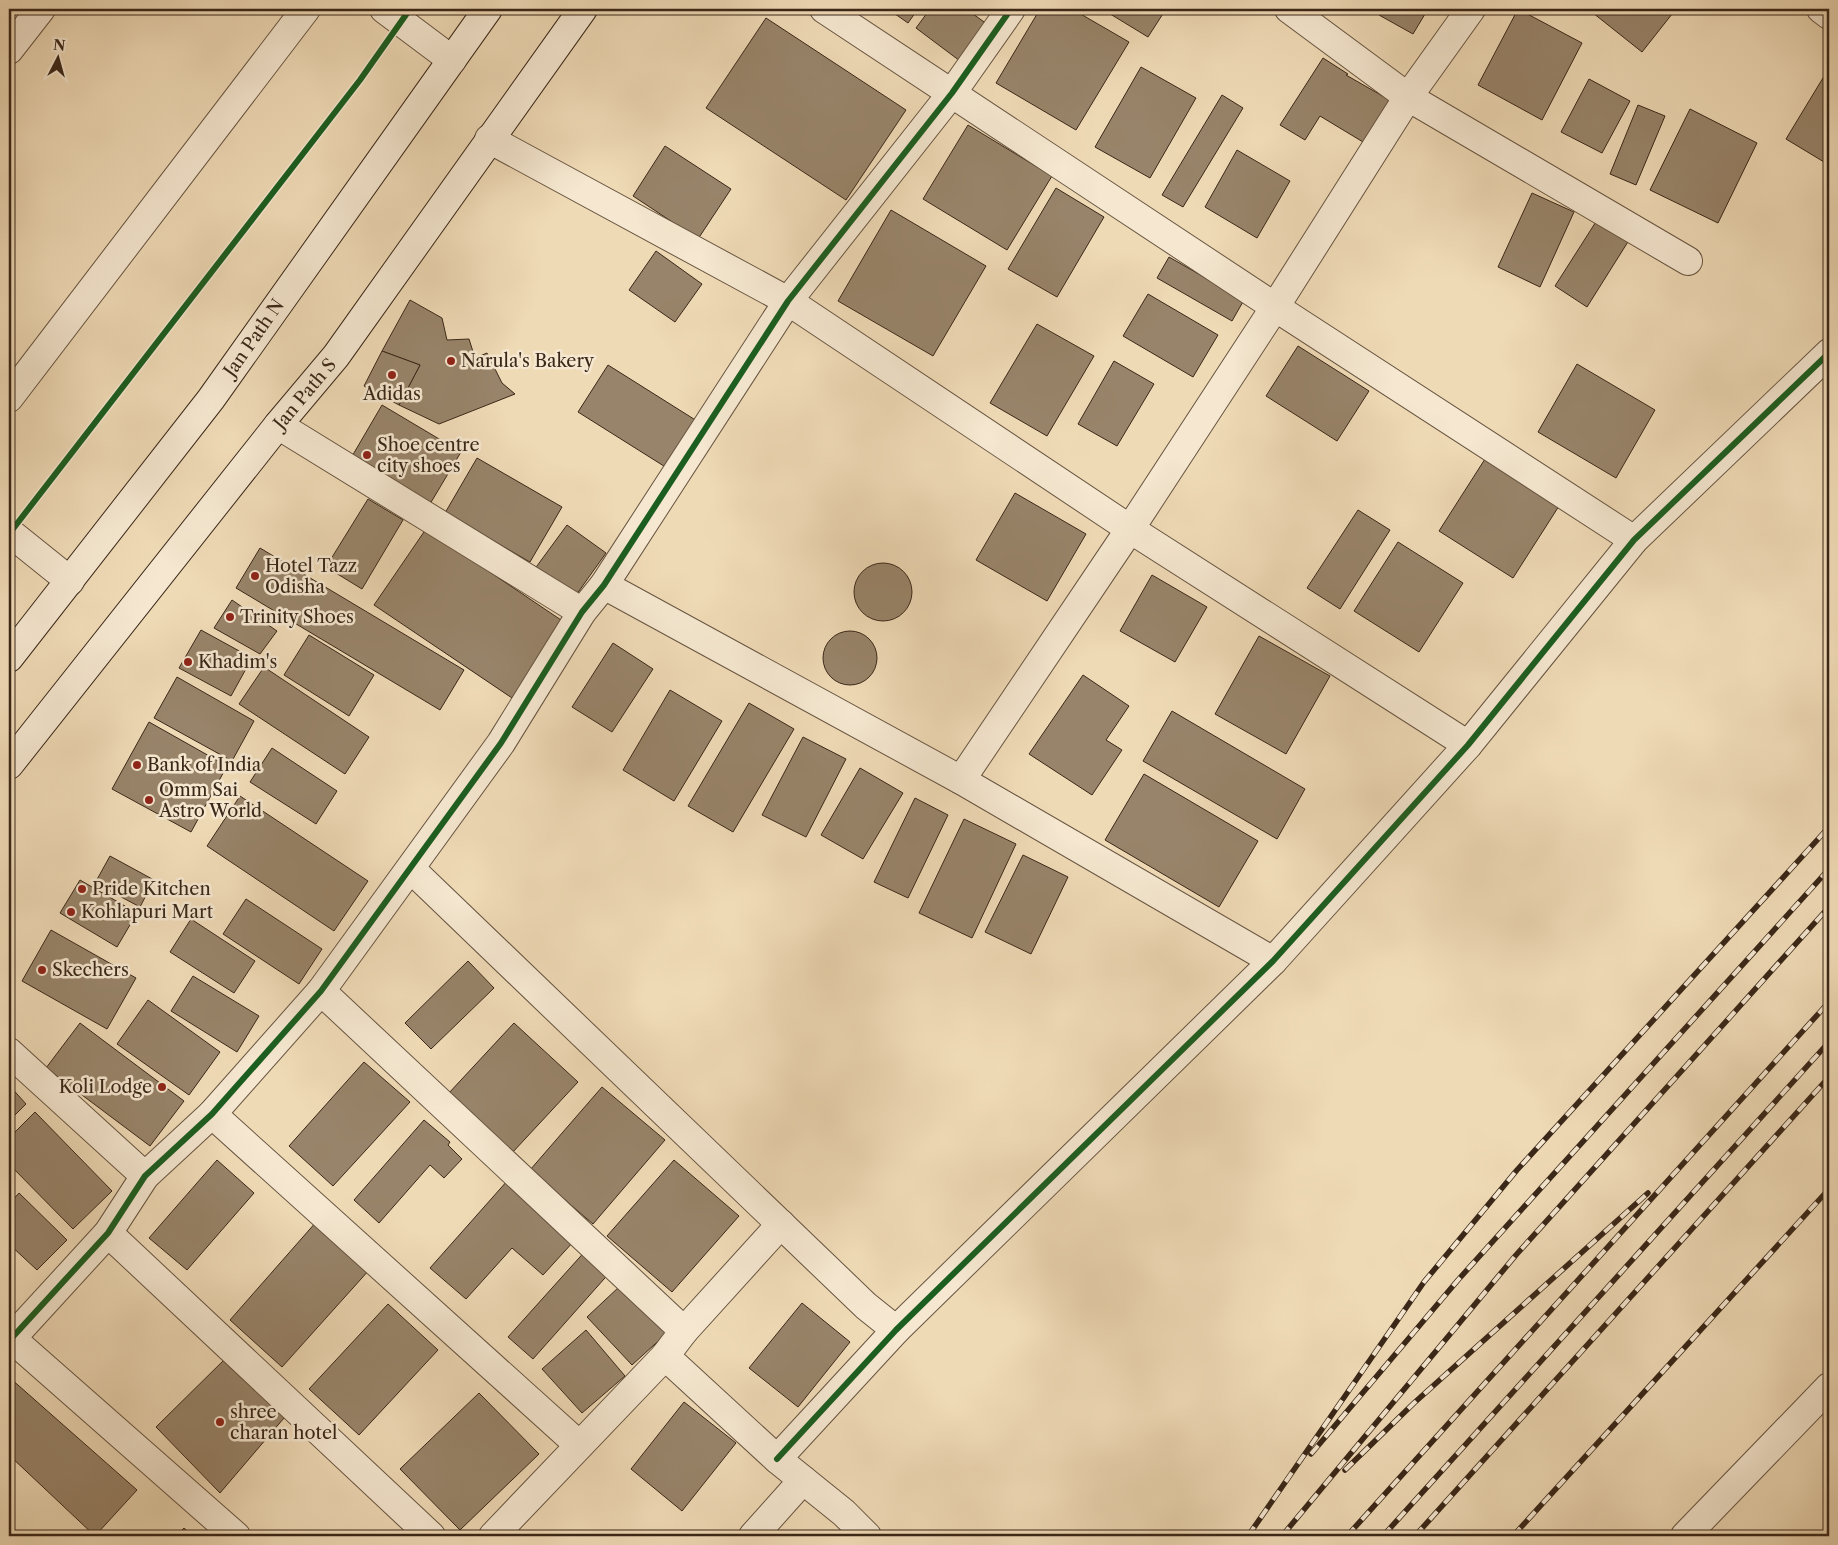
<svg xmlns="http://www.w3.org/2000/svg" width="1838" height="1545" font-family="'Libre Caslon Text',serif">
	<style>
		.building { fill: #98846a; stroke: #3a2718 }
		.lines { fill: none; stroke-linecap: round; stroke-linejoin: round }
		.minor-casing { stroke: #675440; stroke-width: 30 }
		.tertiary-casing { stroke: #675440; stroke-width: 30 }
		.secondary-casing { stroke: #3a2718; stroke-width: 30 }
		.minor { stroke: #f5e7d0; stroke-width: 28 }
		.tertiary { stroke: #f5e7d0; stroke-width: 28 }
		.secondary { stroke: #f5e7d0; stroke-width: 28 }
		.rail-casing { stroke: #3a2718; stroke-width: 5.5 }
		.rail { stroke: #f5e7d0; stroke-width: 4; stroke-dasharray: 11; stroke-linecap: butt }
		.cycleway-casing { stroke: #f5e7d0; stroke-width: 9 }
		.cycleway { stroke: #1b5e20; stroke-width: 6 }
		.poi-dot { fill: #8f2418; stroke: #f5e7d0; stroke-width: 2 }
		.labels { text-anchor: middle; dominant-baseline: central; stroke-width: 5; stroke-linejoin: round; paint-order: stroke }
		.street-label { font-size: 18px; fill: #3a2718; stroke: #f5e7d0 }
		.poi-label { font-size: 18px; fill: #3a2718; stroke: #f5e7d0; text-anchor: start }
	</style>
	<rect width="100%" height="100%" fill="#efdab6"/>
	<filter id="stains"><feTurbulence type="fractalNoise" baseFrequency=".004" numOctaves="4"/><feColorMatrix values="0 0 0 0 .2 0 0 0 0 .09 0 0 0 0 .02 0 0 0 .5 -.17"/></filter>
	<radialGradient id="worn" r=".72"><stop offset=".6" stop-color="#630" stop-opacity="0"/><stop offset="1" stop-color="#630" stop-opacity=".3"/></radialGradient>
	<g class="building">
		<polygon points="888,9 918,9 908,23"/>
		<polygon points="930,9 966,9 987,24 960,61 916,28"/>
		<polygon points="1040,9 1072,9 1129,42 1076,130 996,83"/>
		<polygon points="1102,9 1166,9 1148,37"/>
		<polygon points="1357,9 1371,9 1368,14"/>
		<polygon points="1383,9 1428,9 1413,34 1379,15"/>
		<polygon points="1518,9 1582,43 1542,120 1478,85"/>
		<polygon points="1588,9 1676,9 1642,52"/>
		<polygon points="766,18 906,110 846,200 706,108"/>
		<polygon points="1323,58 1348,74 1346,75 1393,102 1368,145 1320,116 1305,140 1280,125"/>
		<polygon points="1141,67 1196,98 1150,178 1095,147"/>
		<polygon points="1829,68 1829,165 1786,139"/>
		<polygon points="1589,79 1630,101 1602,153 1561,132"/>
		<polygon points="1222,95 1243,108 1183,207 1162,195"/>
		<polygon points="1638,105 1665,116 1636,185 1610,174"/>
		<polygon points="1690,109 1757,143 1718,223 1650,190"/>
		<polygon points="968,125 1052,176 1007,250 923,199"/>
		<polygon points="665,146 731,189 698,239 633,196"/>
		<polygon points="1237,150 1290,181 1257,238 1205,207"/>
		<polygon points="1056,188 1104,217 1057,297 1008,269"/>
		<polygon points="1532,193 1574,212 1540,287 1498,267"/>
		<polygon points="891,210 986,266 933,356 838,301"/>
		<polygon points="1599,217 1631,237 1587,307 1555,286"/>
		<polygon points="656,251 702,284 675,322 629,290"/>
		<polygon points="1169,257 1244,300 1232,321 1157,278"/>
		<polygon points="1148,294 1218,335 1193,377 1123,336"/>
		<polygon points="410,300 442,318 447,340 469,339 475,358 487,353 502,383 515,394 439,424 399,405 420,365 382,351"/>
		<polygon points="1037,324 1094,356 1047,436 990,403"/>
		<polygon points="1298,346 1369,391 1337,441 1266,396"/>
		<polygon points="382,351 420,365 399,405 364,386"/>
		<polygon points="1114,361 1154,384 1117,446 1078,424"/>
		<polygon points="1577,364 1655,410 1616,478 1538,432"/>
		<polygon points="608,365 697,421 667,468 578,412"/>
		<polygon points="382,405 461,452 430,504 351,458"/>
		<polygon points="477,458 562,507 530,562 445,513"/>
		<polygon points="1485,459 1559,506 1513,578 1439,531"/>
		<polygon points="1015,493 1086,534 1047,601 976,560"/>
		<polygon points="368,499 403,520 362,589 326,567"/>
		<polygon points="1358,510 1390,530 1340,609 1307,588"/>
		<polygon points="567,525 606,553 574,598 534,570"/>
		<polygon points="426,529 564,622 512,698 374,605"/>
		<polygon points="1398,542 1463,583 1419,652 1354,611"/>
		<polygon points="260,548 464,670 440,710 236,588"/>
		<circle cx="883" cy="592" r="29"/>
		<polygon points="1152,575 1207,607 1175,662 1120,631"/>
		<polygon points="232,600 277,631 260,654 214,628"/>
		<polygon points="201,630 252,658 231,696 179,668"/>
		<circle cx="850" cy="658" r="27"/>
		<polygon points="309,635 374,675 349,716 284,675"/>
		<polygon points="1259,636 1330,676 1286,754 1215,714"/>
		<polygon points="613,643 653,669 612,732 572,707"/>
		<polygon points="264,667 369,737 345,774 239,704"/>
		<polygon points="1083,675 1129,706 1106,740 1122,750 1092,795 1029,754"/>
		<polygon points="177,677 254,721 232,761 154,718"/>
		<polygon points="670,690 722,721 674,801 623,770"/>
		<polygon points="749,703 794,729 733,832 688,806"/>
		<polygon points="1172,711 1305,789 1277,839 1143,761"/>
		<polygon points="149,722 227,766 191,832 112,789"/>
		<polygon points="803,737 846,759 806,837 762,815"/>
		<polygon points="272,748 337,791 316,824 250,782"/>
		<polygon points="860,768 903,793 863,859 821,835"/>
		<polygon points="1144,774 1258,841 1219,907 1105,840"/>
		<polygon points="240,796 368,881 334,931 207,846"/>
		<polygon points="915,798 948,815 908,898 874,882"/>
		<polygon points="964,819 1016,844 972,938 919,913"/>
		<polygon points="1023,855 1068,877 1031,954 985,932"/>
		<polygon points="110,856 154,880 140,907 95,883"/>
		<polygon points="80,880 137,913 117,947 60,913"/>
		<polygon points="246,899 322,949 299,984 223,934"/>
		<polygon points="191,919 255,961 234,993 170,952"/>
		<polygon points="51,930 136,978 107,1029 22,981"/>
		<polygon points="468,961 494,988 431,1049 405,1023"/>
		<polygon points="193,976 259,1016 237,1052 171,1011"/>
		<polygon points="148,1000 220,1052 189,1095 117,1044"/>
		<polygon points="80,1023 184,1101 150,1146 46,1068"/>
		<polygon points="514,1023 578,1082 512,1153 448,1094"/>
		<polygon points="364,1062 410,1102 333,1186 289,1146"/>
		<polygon points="9,1085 26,1104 9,1121"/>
		<polygon points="602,1087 665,1140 593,1224 530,1170"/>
		<polygon points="35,1112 112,1191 73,1229 9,1164 9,1138"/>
		<polygon points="424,1120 450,1142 448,1145 462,1159 444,1178 430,1165 379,1223 354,1200"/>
		<polygon points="217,1160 254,1193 187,1270 149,1238"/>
		<polygon points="674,1160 739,1216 672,1292 607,1236"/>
		<polygon points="508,1180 574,1241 543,1275 512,1248 466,1299 430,1268"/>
		<polygon points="19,1193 67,1240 37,1270 9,1244 9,1204"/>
		<polygon points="317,1221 370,1269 282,1367 230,1320"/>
		<polygon points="588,1248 612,1270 533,1359 508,1337"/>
		<polygon points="620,1286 666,1334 632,1365 587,1317"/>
		<polygon points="802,1303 850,1342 798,1407 749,1368"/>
		<polygon points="388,1304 438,1350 359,1435 309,1389"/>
		<polygon points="586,1330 625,1376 582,1413 542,1369"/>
		<polygon points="227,1357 284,1418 220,1493 156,1427"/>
		<polygon points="10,1378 137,1490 95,1536 9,1455"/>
		<polygon points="479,1393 539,1454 460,1530 400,1469"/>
		<polygon points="684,1402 736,1443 682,1511 631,1469"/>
		<polygon points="184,1528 193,1536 176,1536"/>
	</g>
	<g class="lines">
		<defs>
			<g id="minor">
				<polyline points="384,9 452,60"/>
				<polyline points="824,9 1275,307 1634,540"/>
				<polyline points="1289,9 1408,97 1688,261"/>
				<polyline points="1821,9 1829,15"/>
				<polyline points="9,50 41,9"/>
				<polyline points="489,139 788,301 1130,529 1468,745"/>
				<polyline points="9,398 306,9"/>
				<polyline points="278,425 582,612"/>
				<polyline points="9,532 70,581"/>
				<polyline points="604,585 961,780 1273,961"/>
				<polyline points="961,780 1130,529 1275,307 1408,97 1471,9"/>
				<polyline points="411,869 866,1306 896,1330"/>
				<polyline points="321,991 684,1331 665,1356"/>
				<polyline points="9,1052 145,1176"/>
				<polyline points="212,1114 579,1445"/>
				<polyline points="108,1233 431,1536"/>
				<polyline points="684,1331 781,1224"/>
				<polyline points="11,1338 236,1536"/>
				<polyline points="9,1341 108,1233 145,1176 212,1114 321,991 501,743 582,612 604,585 788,301 952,93 1011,9"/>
				<polyline points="777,1459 896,1330 1273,961 1468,745 1634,540 1829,353"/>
				<polyline points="493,1536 665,1356 777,1459 844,1513 867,1536"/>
				<polyline points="753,1536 803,1480"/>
			</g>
			<polyline id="tertiary" points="1685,1536 1829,1387"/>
			<g id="secondary">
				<polyline points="9,658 211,399 488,9"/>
				<polyline points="9,765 278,425 336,356 583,9"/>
			</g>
		</defs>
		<use href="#minor" class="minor-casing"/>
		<use href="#tertiary" class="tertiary-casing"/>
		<use href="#secondary" class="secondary-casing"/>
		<use href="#minor" class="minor"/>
		<use href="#tertiary" class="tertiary"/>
		<use href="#secondary" class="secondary"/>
		<defs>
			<g id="rail">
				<polyline points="1311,1454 1458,1280 1829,869"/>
				<polyline points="1345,1470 1414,1403 1648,1193"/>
				<polyline points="1248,1536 1424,1282 1517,1170 1829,827"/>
				<polyline points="1282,1536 1516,1255 1829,907"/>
				<polyline points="1347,1536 1829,1002"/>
				<polyline points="1383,1536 1829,1042"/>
				<polyline points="1415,1536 1829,1077"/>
				<polyline points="1513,1536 1829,1189"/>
			</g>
		</defs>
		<use href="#rail" class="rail-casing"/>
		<use href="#rail" class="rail"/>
		<defs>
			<g id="cycleway">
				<polyline points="9,534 360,80 410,9"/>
				<polyline points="9,1341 108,1233 145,1176 212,1114 321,991 501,743 582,612 604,585 788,301 952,93 1011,9"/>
				<polyline points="777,1459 896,1330 1273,961 1468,745 1634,540 1829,353"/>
			</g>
		</defs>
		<use href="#cycleway" class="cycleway-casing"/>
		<use href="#cycleway" class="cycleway"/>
	</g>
	<g class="poi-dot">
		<circle cx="451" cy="361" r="5"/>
		<circle cx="392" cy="375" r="5"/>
		<circle cx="367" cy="455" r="5"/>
		<circle cx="255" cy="576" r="5"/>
		<circle cx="230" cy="617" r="5"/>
		<circle cx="188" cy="662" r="5"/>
		<circle cx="137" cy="765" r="5"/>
		<circle cx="149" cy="800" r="5"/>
		<circle cx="82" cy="889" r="5"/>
		<circle cx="71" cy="912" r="5"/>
		<circle cx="42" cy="970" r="5"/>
		<circle cx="162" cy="1087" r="5"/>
		<circle cx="220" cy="1422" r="5"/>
	</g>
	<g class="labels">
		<g class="street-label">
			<text transform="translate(254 338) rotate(-55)">Jan Path N</text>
			<text transform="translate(305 394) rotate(-50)">Jan Path S</text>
		</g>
		<g class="poi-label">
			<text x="461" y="361">Narula's Bakery</text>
			<text x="392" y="394" text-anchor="middle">Adidas</text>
			<text x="377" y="445">Shoe centre<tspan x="377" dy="21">city shoes</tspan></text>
			<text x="265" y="566">Hotel Tazz<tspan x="265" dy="21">Odisha</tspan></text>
			<text x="240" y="617">Trinity Shoes</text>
			<text x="198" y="662">Khadim's</text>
			<text x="147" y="765">Bank of India</text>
			<text x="159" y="790">Omm Sai<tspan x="159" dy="21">Astro World</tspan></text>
			<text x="92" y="889">Pride Kitchen</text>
			<text x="81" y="912">Kohlapuri Mart</text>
			<text x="52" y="970">Skechers</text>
			<text x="152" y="1087" text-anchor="end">Koli Lodge</text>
			<text x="230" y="1412">shree<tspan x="230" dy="21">charan hotel</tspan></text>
		</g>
	</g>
	<rect width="1838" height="1545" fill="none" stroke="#efdab6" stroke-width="30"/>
	<rect x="10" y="10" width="1818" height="1525" fill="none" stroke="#3a2718" stroke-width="2.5"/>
	<rect x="15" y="15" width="1808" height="1515" fill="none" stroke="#3a2718"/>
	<g transform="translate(58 58) rotate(6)" stroke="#f5e7d0" stroke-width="4" paint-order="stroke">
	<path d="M0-4L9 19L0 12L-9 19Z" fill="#3a2718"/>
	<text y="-8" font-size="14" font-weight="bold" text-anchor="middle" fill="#3a2718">N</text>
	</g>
	<rect width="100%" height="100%" filter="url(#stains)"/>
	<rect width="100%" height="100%" fill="url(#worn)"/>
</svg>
